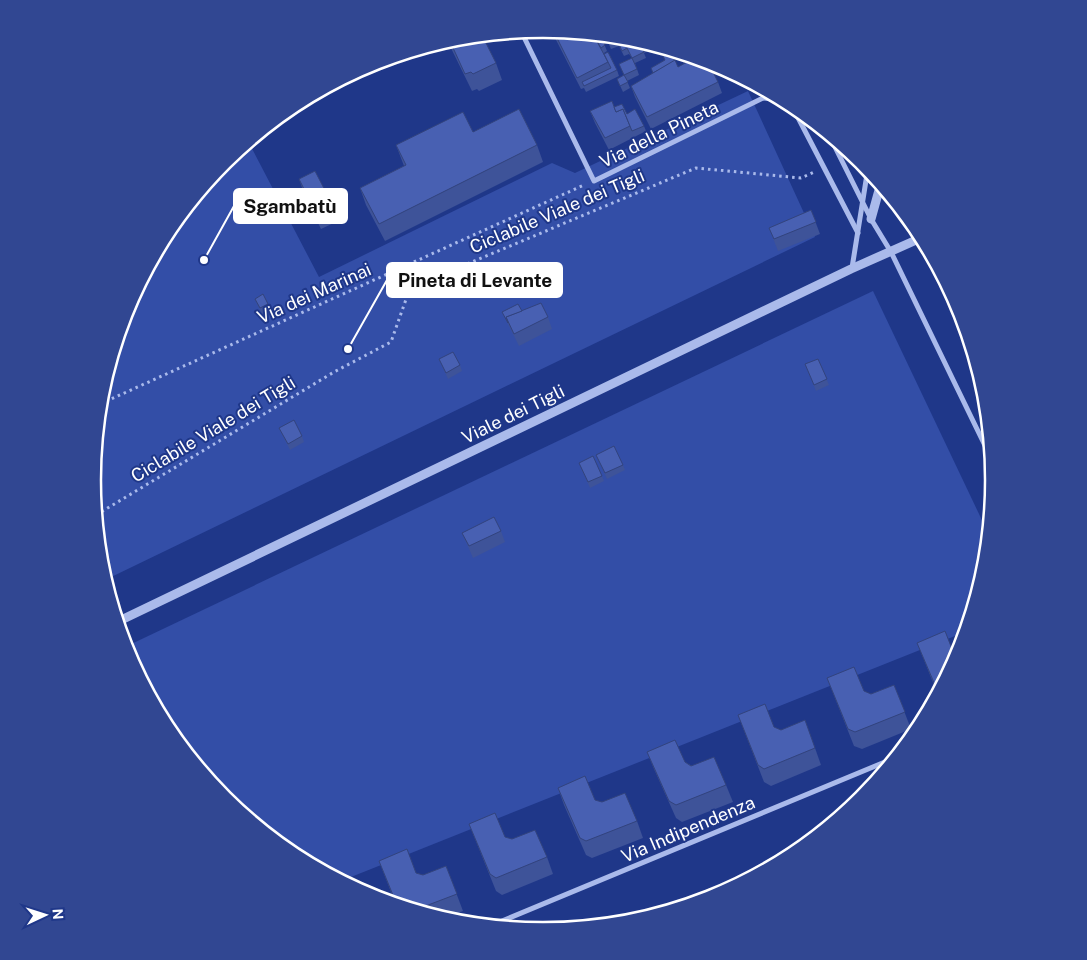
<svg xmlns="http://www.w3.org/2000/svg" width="1087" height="960" font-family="'Public Sans',sans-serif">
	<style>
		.green { fill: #334ea7 }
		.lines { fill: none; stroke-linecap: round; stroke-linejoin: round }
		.path { stroke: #aabaeb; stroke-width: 3; stroke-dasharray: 2.5 4; stroke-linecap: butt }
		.minor { stroke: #aabaeb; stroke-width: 5 }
		.tertiary { stroke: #aabaeb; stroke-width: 9 }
		.wall { fill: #3e5399 }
		.building { fill: #4860b2; stroke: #32437d }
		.labels { text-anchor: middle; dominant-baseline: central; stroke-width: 4; stroke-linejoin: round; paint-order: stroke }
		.street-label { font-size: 18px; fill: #fff; stroke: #1f3789 }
		.rim { fill: none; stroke: #fff; stroke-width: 2.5 }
		.leader { fill: none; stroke: #fff; stroke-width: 2 }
		.callout-dot { fill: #fff; stroke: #1f3789; stroke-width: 2 }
		.callout { fill: #fff; stroke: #fff; stroke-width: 2 }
		.callout-label { font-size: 19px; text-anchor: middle; font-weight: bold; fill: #111 }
	</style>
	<rect width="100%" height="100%" fill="#1f3789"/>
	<g class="green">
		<polygon points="748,91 815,237 105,580 101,568 92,480 101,392 127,307 168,229 225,161 248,141 319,277 552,163 575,173"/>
		<polygon points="941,271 961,308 967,327 939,272"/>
		<path d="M873,291l116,244c-3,35 -9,69 -29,99l-619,247 -48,-26 -69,-56 -56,-69 -43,-83z"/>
	</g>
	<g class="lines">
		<g class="path">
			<polyline points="100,404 584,185"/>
			<polyline points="96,515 334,372 391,342 410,288 696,168 801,178 814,172"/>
		</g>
		<g class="minor">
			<polyline points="521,31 594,181 773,93"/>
			<polyline points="764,98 780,100 792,106 858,233"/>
			<polyline points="828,133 871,219 891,252 993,462"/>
			<polyline points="852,268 868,168"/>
			<polyline points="490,926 897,757"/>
		</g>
		<g class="tertiary">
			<polyline points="871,219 881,183"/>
			<polyline points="117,622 851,269 923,237"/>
		</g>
	</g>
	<g class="wall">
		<polygon points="551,30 600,34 607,51 604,53 617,70 619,76 586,92 584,88 581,89"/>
		<polygon points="456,37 496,63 502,80 479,91 477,89 472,91 447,40"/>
		<polygon points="632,37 648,42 646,43 648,51 644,53 646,58 635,63 639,75 627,81 630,88 623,92 617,79 624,75 619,64 632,58 629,54 624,56 619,46 611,49 606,38"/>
		<polygon points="668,48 679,52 672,55 678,67 684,64 683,61 718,82 722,93 651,129 635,97 631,86 653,73 651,68 665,60 670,53"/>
		<polygon points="729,70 741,77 734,80"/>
		<polygon points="614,107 627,114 644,126 646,131 609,150 595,123 590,111"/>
		<polygon points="473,132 537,145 543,162 385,241 366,205 360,188 404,166 396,145"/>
		<polygon points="299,179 332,204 338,221 321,229 305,196"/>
		<polygon points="811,210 820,234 778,251 769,228"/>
		<polygon points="255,299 268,304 270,310 262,314 257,304"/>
		<polygon points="522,311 548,317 552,329 519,346 502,312"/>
		<polygon points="439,359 460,365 462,371 448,379"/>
		<polygon points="818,359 829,385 816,391 805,364"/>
		<polygon points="279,428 302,436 304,442 290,450"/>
		<polygon points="596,455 623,465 625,470 607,479"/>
		<polygon points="579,463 602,476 604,481 590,488"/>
		<polygon points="501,531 505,542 473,558 467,544 462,533"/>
		<polygon points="917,643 959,656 938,695 924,660"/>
		<polygon points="827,678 871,694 894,685 911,729 862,749 854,746"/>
		<polygon points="738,715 774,727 815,748 821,765 771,786 764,782"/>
		<polygon points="647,752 685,762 726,785 733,802 682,822 676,818 654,769"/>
		<polygon points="558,788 595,800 637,821 643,838 592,858 586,855 564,805"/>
		<polygon points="469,824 505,837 547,857 553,874 502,895 496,891"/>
		<polygon points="379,861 423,875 446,866 463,911 443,919 396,905"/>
	</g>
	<g class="building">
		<polygon points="553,30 593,34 608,62 577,78"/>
		<polygon points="593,34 600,34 605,45 601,48"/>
		<polygon points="482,35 496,63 473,74 471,72 465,74 449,39 456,37"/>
		<polygon points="611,35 619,36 619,38 622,37 632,37 645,41 646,45 642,47 644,52 632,58 637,69 624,75 628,82 620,86 617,79 624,75 619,64 632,58 627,48 622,51 617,40 609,43 606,38"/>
		<polygon points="608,52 617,70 584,86 582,82 611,68 604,54"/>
		<polygon points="670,52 675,61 653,73 651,68 665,60 663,56"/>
		<polygon points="692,56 696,57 685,63 683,61"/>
		<polygon points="696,57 707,60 718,82 647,117 631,86 675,60 678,67"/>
		<polygon points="612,101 616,112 623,109 630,126 605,138 590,111"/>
		<polygon points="622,104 627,114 635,109 644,126 632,131 623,109 616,112 614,107"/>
		<polygon points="519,109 537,145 379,224 360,188 406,165 396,145 463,112 473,132"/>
		<polygon points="315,171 332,204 315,211 299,179"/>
		<polygon points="811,210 816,222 774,239 769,228"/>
		<polygon points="263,294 268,304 260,308 255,299"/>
		<polygon points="541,303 548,317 514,334 506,317"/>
		<polygon points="518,304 522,311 506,317 508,323 502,312"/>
		<polygon points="453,352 460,365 446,373 439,359"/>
		<polygon points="818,359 827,379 814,385 805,364"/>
		<polygon points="294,420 302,436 288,444 279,428"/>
		<polygon points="614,446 623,465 605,473 596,455"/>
		<polygon points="593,456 602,476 588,482 579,463"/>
		<polygon points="494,517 501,531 469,546 462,533"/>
		<polygon points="945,631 954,654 959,656 939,693 938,692 917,643"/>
		<polygon points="854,667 864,691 871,694 894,685 905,712 855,732 848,729 827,678"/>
		<polygon points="765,704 774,727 781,730 805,720 815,748 764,769 758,765 738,715"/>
		<polygon points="675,740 685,762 691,766 714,757 726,785 676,805 669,801 647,752"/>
		<polygon points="585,776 595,800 602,802 625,793 637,821 586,841 580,838 558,788"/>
		<polygon points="495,813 505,837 512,839 535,830 547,857 496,878 490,874 469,824"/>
		<polygon points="407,849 416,873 423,875 446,866 457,894 415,910 397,905 379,861"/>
	</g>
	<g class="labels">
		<g class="street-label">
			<text transform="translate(659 134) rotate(-26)">Via della Pineta</text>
			<text transform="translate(557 211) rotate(-23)">Ciclabile Viale dei Tigli</text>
			<text transform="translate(314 293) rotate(-24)">Via dei Marinai</text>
			<text transform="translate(513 414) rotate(-26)">Viale dei Tigli</text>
			<text transform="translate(213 429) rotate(-31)">Ciclabile Viale dei Tigli</text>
			<text transform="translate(688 829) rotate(-23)">Via Indipendenza</text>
		</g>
	</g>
	<path d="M0 0H1087V960H0ZM101 480a442 442 0 1 1 884 0a442 442 0 1 1-884 0Z" fill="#314792" fill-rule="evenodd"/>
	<path class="rim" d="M101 480a442 442 0 1 1 884 0a442 442 0 1 1-884 0Z"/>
	<path class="leader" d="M204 260L234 206M348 349L387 280"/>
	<g class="callout-dot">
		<circle cx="204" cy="260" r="5"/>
		<circle cx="348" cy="349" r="5"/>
	</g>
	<g class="callout">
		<rect x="234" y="189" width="113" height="34" rx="5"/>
		<rect x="387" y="263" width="175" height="34" rx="5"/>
	</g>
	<g class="callout-label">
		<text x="290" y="213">Sgambatù</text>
		<text x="475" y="287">Pineta di Levante</text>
	</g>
	<g transform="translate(45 915) rotate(86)" stroke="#1f3789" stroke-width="4" paint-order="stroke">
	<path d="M0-4L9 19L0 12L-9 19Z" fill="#ffffff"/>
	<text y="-8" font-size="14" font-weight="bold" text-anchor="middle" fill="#ffffff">N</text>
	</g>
</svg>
